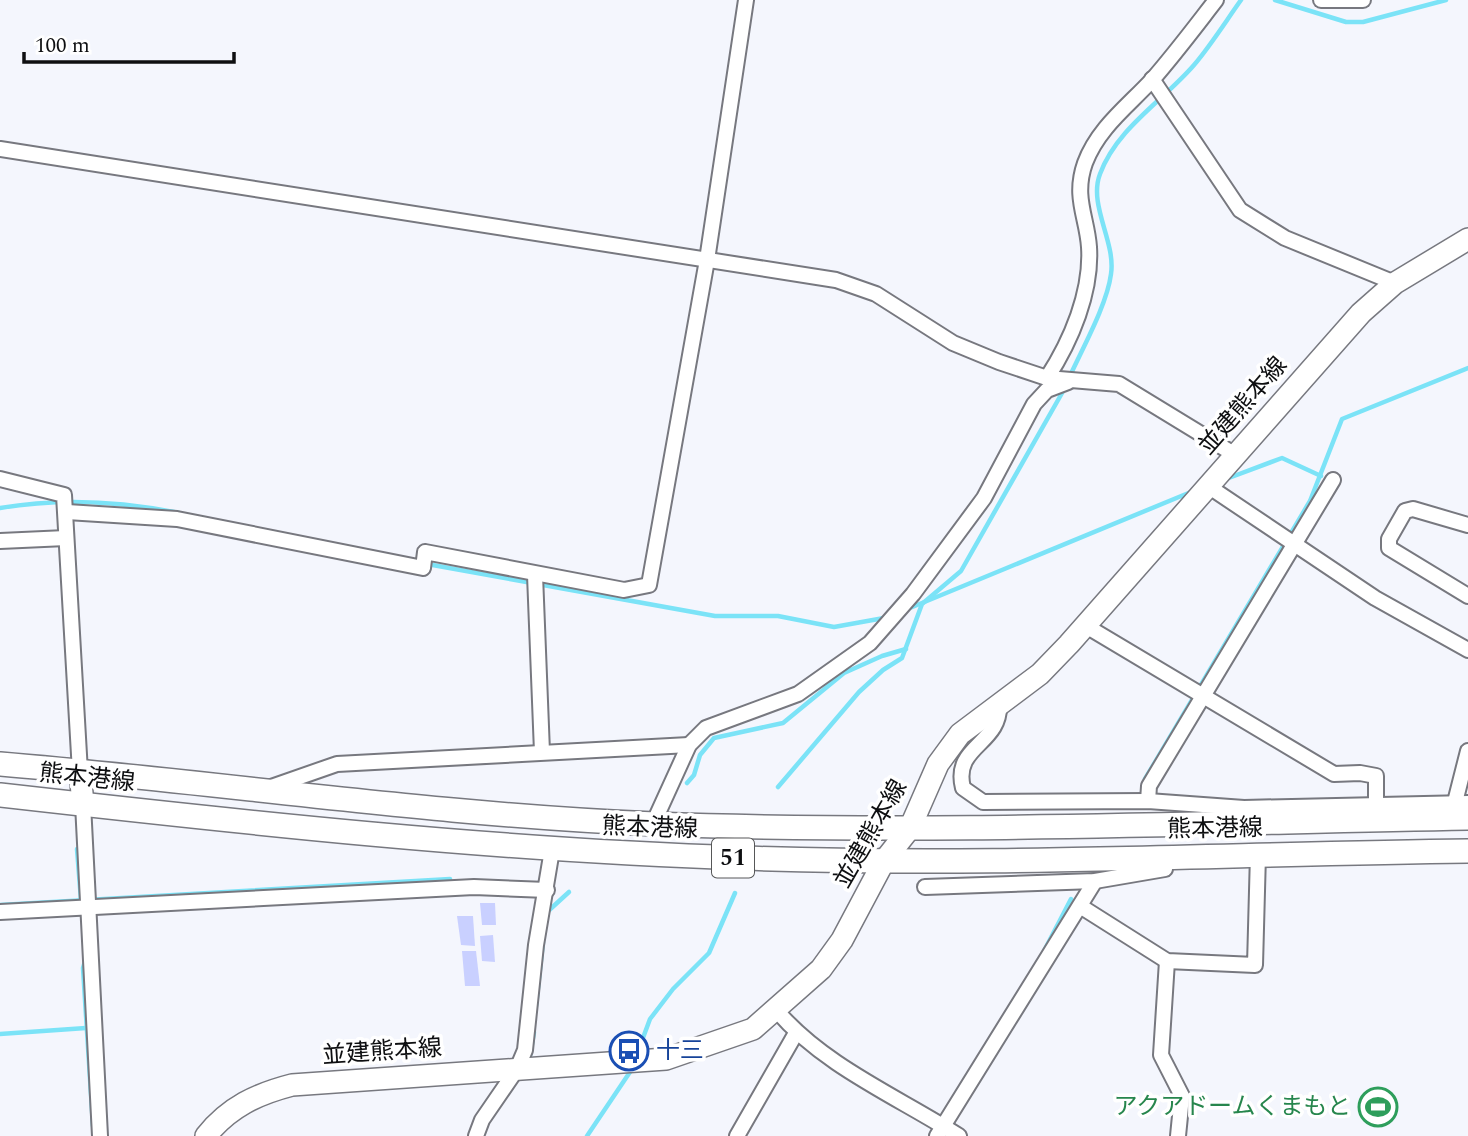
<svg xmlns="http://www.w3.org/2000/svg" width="1468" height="1136" font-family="Spectral,'Noto Sans JP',serif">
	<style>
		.green { fill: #c9d0ff }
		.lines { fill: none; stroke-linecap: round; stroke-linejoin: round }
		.stream { stroke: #7be3f7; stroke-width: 4.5 }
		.street-casing { stroke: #77787f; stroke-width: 18 }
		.secondary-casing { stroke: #77787f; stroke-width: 24 }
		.primary-casing { stroke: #77787f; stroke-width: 26 }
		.street { stroke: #fff; stroke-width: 14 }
		.secondary { stroke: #fff; stroke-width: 21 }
		.primary { stroke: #fff; stroke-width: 23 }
		.labels { text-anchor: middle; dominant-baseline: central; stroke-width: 7; stroke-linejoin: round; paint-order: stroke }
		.shield { fill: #fff; stroke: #565758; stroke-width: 2 }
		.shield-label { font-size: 23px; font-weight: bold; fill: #0e0f11 }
		.street-label { font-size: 24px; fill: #0e0f11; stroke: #fff }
		.transit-label { font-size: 24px; fill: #164399; stroke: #fff; text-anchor: start }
		.leisure-label { font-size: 24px; fill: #27864d; stroke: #fff; text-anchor: end }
	</style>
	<rect width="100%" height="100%" fill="#f4f6fd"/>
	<g class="green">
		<polygon points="480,903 495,903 496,925 482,925"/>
		<polygon points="457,916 473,916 475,946 461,945"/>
		<polygon points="493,935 495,962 482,961 480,936"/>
		<polygon points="462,951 476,951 480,986 465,986"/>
	</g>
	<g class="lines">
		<g class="stream">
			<polyline points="1275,0 1346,22 1363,22 1446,0"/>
			<path d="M1069,378c13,-29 38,-73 42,-104 5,-32 -23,-69 -11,-100 17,-46 63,-73 94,-109 17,-20 32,-44 47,-65"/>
			<polyline points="1226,479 1282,458 1321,476"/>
			<path d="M0,508c59,-10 120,-7 179,5"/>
			<polyline points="427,564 715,616 778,616 834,627 884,618"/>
			<polyline points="905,610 1191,492"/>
			<polyline points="1145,779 1310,501 1342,419 1468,368"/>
			<polyline points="687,783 694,775 700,755 714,738 783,723 844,673 882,656 906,649"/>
			<polyline points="778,787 859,692 883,670 902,658 922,604 961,571 1066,386"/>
			<polyline points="77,849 81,900"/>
			<polyline points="0,905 450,879"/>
			<polyline points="546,913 569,892"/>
			<polyline points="1044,951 1071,899"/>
			<polyline points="85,961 83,968 93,1126"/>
			<polyline points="536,1006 543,942"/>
			<polyline points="0,1034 86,1028"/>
			<polyline points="637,1054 650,1019 673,989 709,953 735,893"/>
			<polyline points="529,1061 534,1032"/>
			<polyline points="587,1136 632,1069"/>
		</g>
		<defs>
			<g id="street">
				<polyline points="1321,0 1363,0"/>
				<polyline points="1152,79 1240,210 1285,238 1395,283"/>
				<polyline points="0,149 836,280 876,294 953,343 999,362 1047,378 1119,384 1237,456"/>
				<path d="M1047,378c24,-37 45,-86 42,-131 -2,-30 -16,-50 -4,-84 13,-35 43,-57 67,-83 22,-25 43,-53 64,-80"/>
				<polyline points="0,479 64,495 80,772"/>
				<polyline points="1208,486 1375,598 1468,650"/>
				<polyline points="67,512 177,519 423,568 425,552 624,590 649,585 707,260 746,0"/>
				<polyline points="1468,525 1413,509 1405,511 1389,539 1389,548 1468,596"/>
				<polyline points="0,541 66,538"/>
				<polyline points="535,575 542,752"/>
				<polyline points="1086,626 1334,774 1360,773 1376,776 1376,806"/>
				<path d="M999,703c3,42 -47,42 -36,85l20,14 165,-1 96,7 224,-5"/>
				<polyline points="271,787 337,764 689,745"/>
				<polyline points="1148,801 1149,786 1333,480"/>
				<polyline points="83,804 100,1136"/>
				<polyline points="1453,810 1468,751"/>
				<polyline points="653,824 689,745 706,728 798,694 870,643 913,594 984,498 1034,404 1047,390 1068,382"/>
				<polyline points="925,887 1095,881 1165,869"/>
				<polyline points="1080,906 1167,961 1255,965 1258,854"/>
				<polyline points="0,912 474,887 547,890"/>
				<polyline points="1167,961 1161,1055 1182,1096 1178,1136"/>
				<path d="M777,1011c47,55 121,86 182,125"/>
				<polyline points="476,1136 482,1120 517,1069 525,1050 536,945 552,850"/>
				<polyline points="737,1136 796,1033"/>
				<polyline points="937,1136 1095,881"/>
			</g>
			<g id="secondary">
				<polyline points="80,772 83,804"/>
				<path d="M206,1136c23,-29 51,-42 86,-51l374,-26 87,-30 68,-60 21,-29 42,-79 26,-33 28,-64 22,-30 80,-60 29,-30 292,-331 34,-30 73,-44"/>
			</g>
			<g id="primary">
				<path d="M0,764c218,18 436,51 655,60 271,10 542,-1 813,-6"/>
				<path d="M0,795c247,28 495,55 744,63 241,9 483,-4 724,-7"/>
			</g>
		</defs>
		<use href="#street" class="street-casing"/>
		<use href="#secondary" class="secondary-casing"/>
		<use href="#primary" class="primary-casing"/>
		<use href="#street" class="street"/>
		<use href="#secondary" class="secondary"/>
		<use href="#primary" class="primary"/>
	</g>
	<defs>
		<symbol id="bus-ring" viewBox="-11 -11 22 22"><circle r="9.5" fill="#fff" stroke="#1a4fb4" stroke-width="1.5"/><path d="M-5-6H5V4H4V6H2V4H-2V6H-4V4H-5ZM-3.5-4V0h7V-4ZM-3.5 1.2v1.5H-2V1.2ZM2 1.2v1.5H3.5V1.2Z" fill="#1a4fb4"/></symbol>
		<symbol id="stadium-ring" viewBox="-11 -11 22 22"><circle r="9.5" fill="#fff" stroke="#2e9e5b" stroke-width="1.5"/><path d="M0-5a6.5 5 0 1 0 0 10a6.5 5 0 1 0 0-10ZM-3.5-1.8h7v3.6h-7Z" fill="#2e9e5b"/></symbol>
	</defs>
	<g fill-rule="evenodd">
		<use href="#bus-ring" x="607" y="1029" width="44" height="44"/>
		<use href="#stadium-ring" x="1356" y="1085" width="44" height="44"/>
	</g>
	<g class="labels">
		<rect class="shield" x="712" y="838.5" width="42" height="39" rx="5"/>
		<g class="shield-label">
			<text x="733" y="858">51</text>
		</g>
		<g class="street-label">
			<text transform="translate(1243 406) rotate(-49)">並建熊本線</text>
			<text transform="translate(87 778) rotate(6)">熊本港線</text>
			<text transform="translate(650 828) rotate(2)">熊本港線</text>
			<text transform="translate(1215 829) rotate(-1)">熊本港線</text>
			<text transform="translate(871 834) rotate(-60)">並建熊本線</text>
			<text transform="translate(382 1052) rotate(-4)">並建熊本線</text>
		</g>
		<g class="transit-label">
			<text x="656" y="1051">十三</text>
		</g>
		<g class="leisure-label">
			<text x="1351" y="1107">アクアドームくまもと</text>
		</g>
	</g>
	<path d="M24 52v10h210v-10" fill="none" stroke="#0e0f11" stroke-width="3.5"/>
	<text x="35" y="52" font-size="21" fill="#0e0f11" stroke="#ffffff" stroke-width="5" paint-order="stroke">100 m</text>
</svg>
